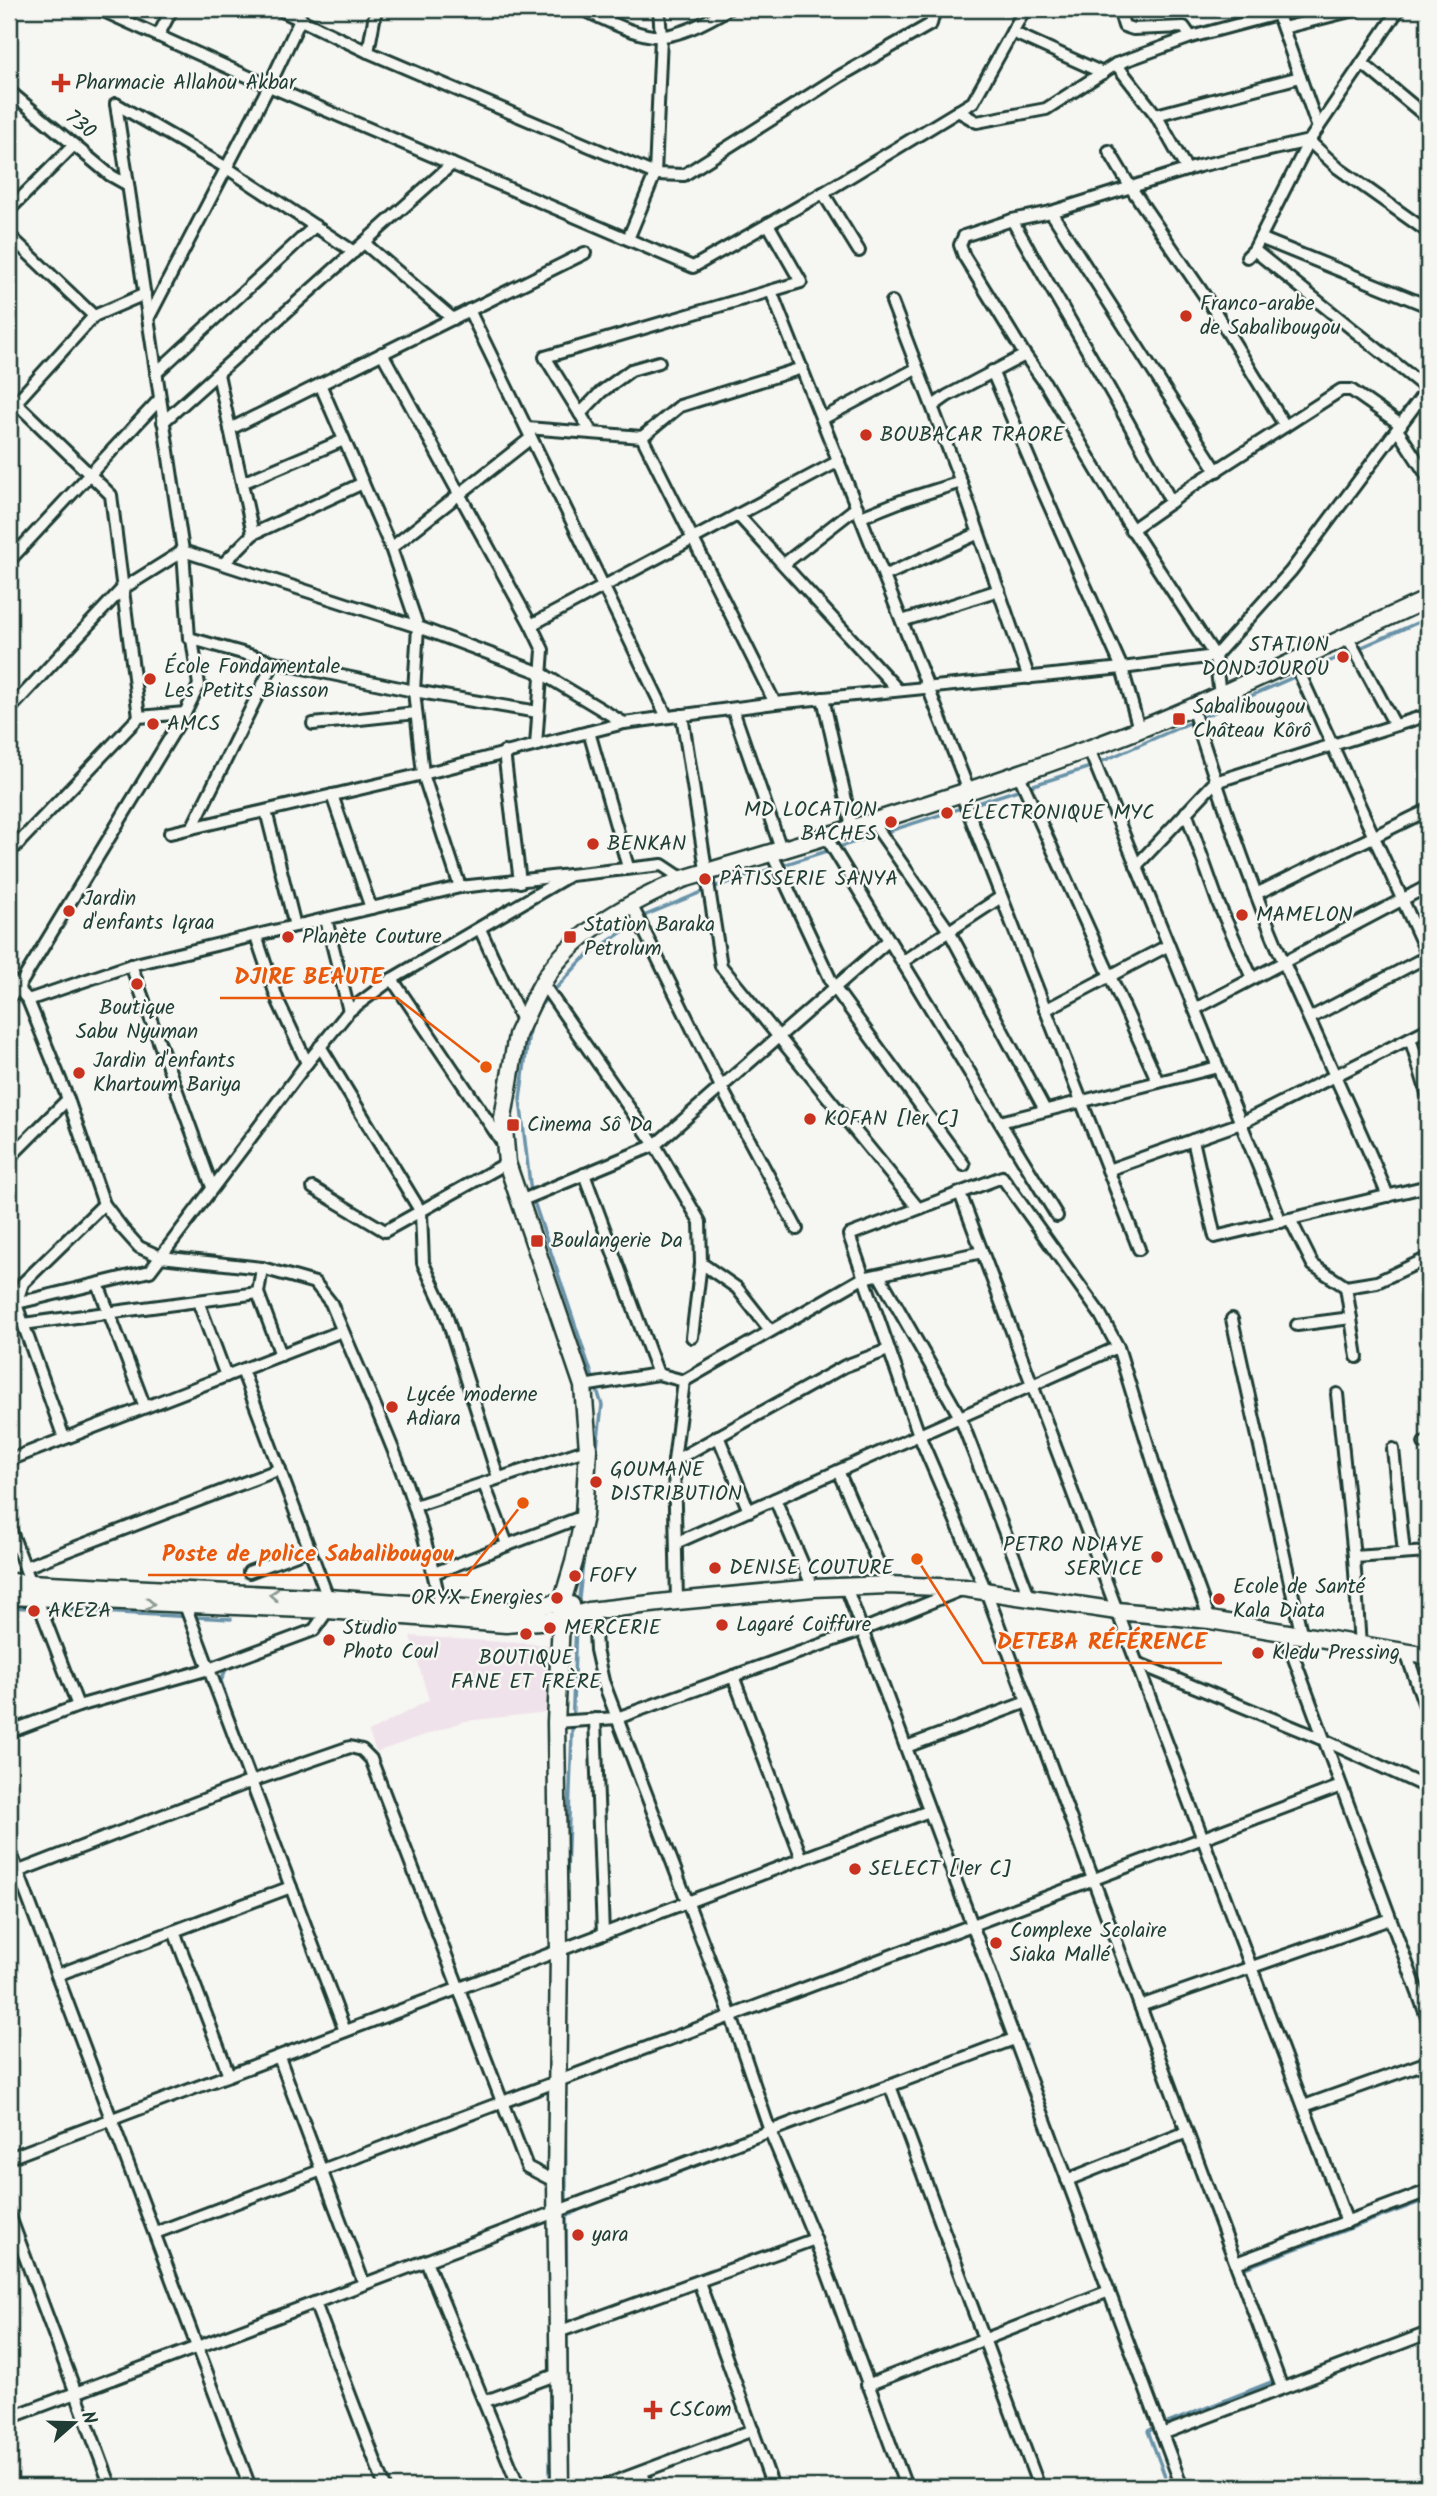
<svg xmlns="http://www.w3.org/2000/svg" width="1437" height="2496" font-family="Kalam,sans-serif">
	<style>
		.built { fill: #f0e2ea }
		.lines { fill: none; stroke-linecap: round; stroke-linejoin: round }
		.stream { stroke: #6993a9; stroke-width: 3.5 }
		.minor-casing { stroke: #1f3d34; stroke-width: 16 }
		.secondary-casing { stroke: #1f3d34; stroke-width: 21 }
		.trunk-casing { stroke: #1f3d34; stroke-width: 23 }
		.minor { stroke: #f6f6f2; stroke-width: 10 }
		.secondary { stroke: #f6f6f2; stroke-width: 16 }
		.trunk { stroke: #f6f6f2; stroke-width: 18 }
		.oneway { stroke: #8a9a93 }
		.poi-dot { fill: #c8321e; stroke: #f6f6f2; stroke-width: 2.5 }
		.labels { text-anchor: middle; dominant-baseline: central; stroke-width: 5; stroke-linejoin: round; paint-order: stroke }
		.poi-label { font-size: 21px; fill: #1f3d34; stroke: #f6f6f2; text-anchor: start }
		.street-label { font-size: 21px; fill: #1f3d34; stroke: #f6f6f2 }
		.leader { fill: none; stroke: #e8590c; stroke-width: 2.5 }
		.callout-dot { fill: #e8590c; stroke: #f6f6f2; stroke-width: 2.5 }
		.callout-label { font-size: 23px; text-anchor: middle; font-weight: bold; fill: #e8590c; stroke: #f6f6f2; stroke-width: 5; stroke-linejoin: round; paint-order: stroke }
	</style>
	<rect width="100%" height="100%" fill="#f6f6f2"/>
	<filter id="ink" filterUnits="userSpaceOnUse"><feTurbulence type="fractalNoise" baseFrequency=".0143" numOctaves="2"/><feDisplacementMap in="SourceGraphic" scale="14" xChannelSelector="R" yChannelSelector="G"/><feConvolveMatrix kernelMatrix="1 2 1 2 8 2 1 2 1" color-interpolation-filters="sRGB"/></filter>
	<g filter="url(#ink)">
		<polygon class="built" points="410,1636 550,1645 548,1712 465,1721 376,1752 369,1732 429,1700"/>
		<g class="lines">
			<g class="stream">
				<polyline points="538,1008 582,960 646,915 714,887 1087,768 1428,618"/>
				<polyline points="530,1023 520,1099 531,1193 602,1405 594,1471"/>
				<polyline points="9,1607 231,1619"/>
				<polyline points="578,1607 585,1545"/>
				<polyline points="231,1666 226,1669 221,1681 246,1753"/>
				<polyline points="566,1900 576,1621"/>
				<polyline points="1001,2049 1026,2045"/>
				<polyline points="565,2059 568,2487"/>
				<polyline points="615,2195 651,2183 837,2111"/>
				<polyline points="564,2218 591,2203"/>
				<polyline points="1237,2257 1428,2185"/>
				<polyline points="1239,2270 1428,2199"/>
				<polyline points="550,2373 549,2221 553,2221"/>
				<polyline points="550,2381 550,2487"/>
				<polyline points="1169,2487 1148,2431 1274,2381"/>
				<polyline points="1398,2487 1416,2480"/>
			</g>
			<defs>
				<g id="minor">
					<polyline points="99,9 269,86 693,267 823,193 973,102 1025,9"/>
					<polyline points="278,9 368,52 655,174 684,175 840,76 931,24 935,9"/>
					<path d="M581,9c22,9 59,30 82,27 21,-2 47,-16 65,-27"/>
					<polyline points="1119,9 1124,26 1133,29 1184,27 1191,37"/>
					<polyline points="1276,9 1318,128"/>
					<polyline points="1283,28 1358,9"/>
					<polyline points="1012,32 1103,73"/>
					<polyline points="158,36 172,9"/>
					<polyline points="368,52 376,9"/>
					<polyline points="1362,63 1428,118"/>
					<polyline points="1116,64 1156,115 1187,170"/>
					<polyline points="9,91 110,175 128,185"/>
					<polyline points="116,104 183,551 189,638 274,662 414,691 538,712"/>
					<polyline points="116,104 227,168 354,252"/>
					<polyline points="958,111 977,122 1046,109 1116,64 1191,37 1277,14"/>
					<polyline points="1156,115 1300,77"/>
					<polyline points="1109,151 1131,188 1211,305 1285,426"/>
					<polyline points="823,193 859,251"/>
					<polyline points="9,210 74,145"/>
					<polyline points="1051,212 1217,471"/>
					<path d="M1012,220c53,94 110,186 159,282l21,-16 149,-96h10l50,35"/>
					<polyline points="9,235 94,316"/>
					<polyline points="1260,238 1428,306"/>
					<polyline points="628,239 655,174 661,37 659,9"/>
					<polyline points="364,243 453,319"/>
					<polyline points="1254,250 1427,389"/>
					<polyline points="1247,257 1254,250 1309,141 1399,9"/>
					<polyline points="771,291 969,791"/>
					<polyline points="892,302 961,482 1029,678"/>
					<polyline points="469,310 667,717"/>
					<polyline points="148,319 269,86 301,18"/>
					<polyline points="382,353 531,625 543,650 536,745"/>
					<polyline points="992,371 1043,491 1122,668 1139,729"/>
					<polyline points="156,373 315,226"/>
					<polyline points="218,374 253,534"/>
					<polyline points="320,384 391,548 418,627 414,691 423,774 460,887"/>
					<polyline points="9,396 111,495 139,717"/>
					<polyline points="933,406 947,396 1025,355"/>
					<polyline points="9,410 94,316 145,294"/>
					<polyline points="580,414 601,392 631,370 659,362"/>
					<polyline points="822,419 916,369"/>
					<polyline points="163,422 452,164"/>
					<polyline points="527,428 642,437 680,406 802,368"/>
					<polyline points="230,429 585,253"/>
					<polyline points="1398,431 1428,477"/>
					<polyline points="592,433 545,357 801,282 768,224"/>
					<polyline points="642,437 775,703"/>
					<polyline points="242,483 344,440"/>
					<polyline points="738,515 898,690"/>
					<polyline points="861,517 904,500 961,482"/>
					<polyline points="1131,530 1171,502"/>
					<polyline points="391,548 531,438"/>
					<polyline points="183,551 418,627 541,673 624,723"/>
					<polyline points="9,561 160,399"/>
					<polyline points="223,564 253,534 363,483"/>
					<polyline points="784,564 857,507"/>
					<polyline points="884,576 977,534"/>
					<polyline points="902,621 999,590"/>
					<polyline points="531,625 839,461"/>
					<polyline points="1347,636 1395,725"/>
					<polyline points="1294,661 1428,956 1310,1018"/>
					<polyline points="1220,695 1215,656 1126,520 1045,383 1025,355 964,256 960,245 964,236 1012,220 1051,212 1199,166 1309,141 1338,168 1428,232"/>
					<polyline points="823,698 852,827"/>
					<path d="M1192,707c27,86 56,173 92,256 34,77 71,154 104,233"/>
					<polyline points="9,710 122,589 183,551"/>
					<polyline points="733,710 781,849"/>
					<polyline points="682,715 721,966 918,1208"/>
					<polyline points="313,724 416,713"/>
					<polyline points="589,732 628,867"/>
					<polyline points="1089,749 1281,1222"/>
					<polyline points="504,752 520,882"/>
					<polyline points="1018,773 1158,1082"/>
					<polyline points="961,793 1139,1249"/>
					<polyline points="332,795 371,908"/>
					<polyline points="266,811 295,926"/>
					<polyline points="1186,812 1219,905 1252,978"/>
					<polyline points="872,821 949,931 1045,1110"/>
					<polyline points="192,828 274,662"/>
					<polyline points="9,833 19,843"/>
					<polyline points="170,833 423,774 624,723 775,703 1122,668 1215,656 1291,571 1428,388"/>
					<polyline points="825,835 1057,1216"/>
					<polyline points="771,852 834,987 964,1165"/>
					<polyline points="9,853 139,717 185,713"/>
					<polyline points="1136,866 1215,782 1428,715"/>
					<polyline points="1256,894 1428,810"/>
					<polyline points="631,904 721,1087 797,1229"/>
					<polyline points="326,919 349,1011"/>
					<polyline points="480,929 523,1023"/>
					<polyline points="256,936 278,1001 307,1063"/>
					<polyline points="902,962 1001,897"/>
					<polyline points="131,965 212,1187"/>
					<path d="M9,978l19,22 40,99 36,105 18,24 17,19 22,10 101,11 53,15 16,20c41,99 91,197 109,303"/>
					<polyline points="392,979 504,1145"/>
					<polyline points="543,984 655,1145 700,1222 701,1263 692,1337"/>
					<polyline points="9,998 18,988 185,713 199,685 192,639"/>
					<polyline points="28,1000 131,965 460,887 662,865 683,879"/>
					<polyline points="1195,1009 1428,886"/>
					<polyline points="1045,1010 1169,945"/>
					<polyline points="1410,1038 1428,1096"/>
					<polyline points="320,1046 421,1212 423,1263 444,1308 498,1477"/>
					<polyline points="1000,1122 1218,1067"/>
					<polyline points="1193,1140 1215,1237 1428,1186"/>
					<polyline points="9,1158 68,1099"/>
					<polyline points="1108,1170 1241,1123 1428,1029"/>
					<polyline points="584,1174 658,1374"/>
					<polyline points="313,1188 385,1231 507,1163"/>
					<polyline points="960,1193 1347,2222"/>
					<polyline points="520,1201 655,1145 889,940"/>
					<polyline points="1290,1219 1313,1265 1346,1287 1377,1282 1428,1258"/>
					<polyline points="701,1263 737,1288 770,1330"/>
					<polyline points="262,1268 258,1293 281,1355"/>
					<polyline points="879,1275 960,1417 1030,1598"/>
					<polyline points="98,1284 145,1407"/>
					<polyline points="1346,1287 1357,1357"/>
					<polyline points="198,1301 226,1376"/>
					<polyline points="9,1305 150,1271 307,1063 349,1011 392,979 570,875"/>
					<polyline points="1232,1319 1302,1637"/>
					<polyline points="23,1324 258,1293"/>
					<polyline points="1297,1325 1351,1318"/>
					<polyline points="583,1386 658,1374 684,1381"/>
					<polyline points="1337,1394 1354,1557 1360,1646"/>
					<polyline points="718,1436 749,1511"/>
					<polyline points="64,1438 16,1304 23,1283 104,1204"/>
					<polyline points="1424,1443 1428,1442"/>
					<polyline points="1393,1449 1404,1553"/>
					<polyline points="9,1460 342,1331"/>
					<polyline points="674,1461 845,1366 888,1350"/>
					<polyline points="838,1471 888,1585"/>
					<polyline points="484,1484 507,1544"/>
					<polyline points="775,1499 813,1588"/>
					<polyline points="415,1506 588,1449"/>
					<polyline points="9,1526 78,1706"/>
					<polyline points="678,1542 1118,1347"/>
					<polyline points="1354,1557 1428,1552"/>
					<polyline points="25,1567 280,1469"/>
					<polyline points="249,1572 310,1549"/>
					<polyline points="434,1573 584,1516"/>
					<polyline points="846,1587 1182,2487"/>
					<polyline points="183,1600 345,2031"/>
					<polyline points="677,1601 674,1461 684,1381 863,1278 982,1252"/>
					<polyline points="594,1610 596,1650 603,1681 731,2016 770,2131 815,2239 906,2487"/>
					<polyline points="1210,1620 1159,1481 1118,1347 1100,1314 1002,1177 849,1235 919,1435 986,1591 1282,2388"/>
					<polyline points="1285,1634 1428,2020"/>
					<polyline points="1406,1653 1428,1714"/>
					<polyline points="1137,1663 1324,1740 1428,1788"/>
					<polyline points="733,1676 802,1859"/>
					<polyline points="595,1719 603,1934"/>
					<polyline points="556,1722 617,1718 862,1630 958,1591"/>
					<polyline points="9,1732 78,1706 209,1669 314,1630 328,1610 328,1598 242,1370"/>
					<polyline points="906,1747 1027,1702"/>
					<polyline points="9,1848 250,2487"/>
					<polyline points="9,1875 252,1781 350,1747 362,1750 371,1759 527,2167 556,2182"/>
					<polyline points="174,1931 229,2075"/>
					<polyline points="57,1975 291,1887"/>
					<polyline points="1140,2006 1390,1919"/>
					<polyline points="279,2057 364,2284"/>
					<polyline points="890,2086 1039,2487"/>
					<polyline points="1304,2106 1428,2062"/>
					<polyline points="9,2158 929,1811"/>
					<polyline points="1067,2180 1187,2132"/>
					<polyline points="9,2214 111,2487"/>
					<polyline points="155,2233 1341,1786"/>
					<polyline points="426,2261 519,2487"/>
					<polyline points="1236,2263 1428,2191"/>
					<polyline points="699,2282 773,2487"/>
					<polyline points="315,2303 385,2487"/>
					<polyline points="558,2332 815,2239"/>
					<polyline points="867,2385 1109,2291"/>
					<polyline points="486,2401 558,2374"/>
					<polyline points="9,2418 1014,2039"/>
					<polyline points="1162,2434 1428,2333"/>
					<polyline points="642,2472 647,2487"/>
					<polyline points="601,2487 753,2430"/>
				</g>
				<g id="secondary">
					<polyline points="9,1582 328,1598 506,1611 562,1602 571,1605"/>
					<polyline points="9,1596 328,1610 506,1624 561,1619 589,1611 677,1601 813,1588 888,1585 964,1588 1117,1611 1210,1620 1428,1656"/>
					<path d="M560,2487l-4,-305 3,-231 -3,-229 6,-120 12,-40 10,-46 4,-67 -5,-63 -76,-223 -4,-45 14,-83c11,-24 23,-52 39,-72 33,-40 81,-63 127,-84 136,-40 272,-81 405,-130 116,-42 227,-99 340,-150"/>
				</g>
				<polyline id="trunk" points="1420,2487 1428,2484"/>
			</defs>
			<use href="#minor" class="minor-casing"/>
			<use href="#secondary" class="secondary-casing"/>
			<use href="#trunk" class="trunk-casing"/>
			<use href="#minor" class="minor"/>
			<use href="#secondary" class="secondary"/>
			<use href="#trunk" class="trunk"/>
		</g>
		<defs><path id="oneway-chevron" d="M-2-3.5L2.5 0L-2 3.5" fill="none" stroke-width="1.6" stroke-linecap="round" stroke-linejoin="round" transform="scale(1.75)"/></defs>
		<g class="oneway">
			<use href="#oneway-chevron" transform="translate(274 1595) rotate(-177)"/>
			<use href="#oneway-chevron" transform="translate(150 1604) rotate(3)"/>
		</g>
	</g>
	<g class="poi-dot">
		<path d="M57.5 72.5h7v7h7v7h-7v7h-7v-7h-7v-7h7z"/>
		<circle cx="1186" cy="316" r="7"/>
		<circle cx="866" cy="435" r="7"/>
		<circle cx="1343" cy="657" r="7"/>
		<circle cx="150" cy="679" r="7"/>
		<rect x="1172" y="712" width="14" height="14" rx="3.5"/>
		<circle cx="153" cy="724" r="7"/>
		<circle cx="947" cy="813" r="7"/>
		<circle cx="891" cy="822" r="7"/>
		<circle cx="593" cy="844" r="7"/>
		<circle cx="705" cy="879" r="7"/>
		<circle cx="69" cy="911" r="7"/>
		<circle cx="1242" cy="915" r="7"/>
		<circle cx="288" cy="937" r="7"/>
		<rect x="563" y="930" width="14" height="14" rx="3.5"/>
		<circle cx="137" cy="984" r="7"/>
		<circle cx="79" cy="1073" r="7"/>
		<circle cx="810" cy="1119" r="7"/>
		<rect x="506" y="1118" width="14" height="14" rx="3.5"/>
		<rect x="530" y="1234" width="14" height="14" rx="3.5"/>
		<circle cx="392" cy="1407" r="7"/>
		<circle cx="596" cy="1482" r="7"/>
		<circle cx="1157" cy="1557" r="7"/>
		<circle cx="715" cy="1568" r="7"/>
		<circle cx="575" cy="1576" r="7"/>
		<circle cx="557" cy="1598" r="7"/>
		<circle cx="1219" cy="1599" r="7"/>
		<circle cx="34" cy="1611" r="7"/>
		<circle cx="722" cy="1625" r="7"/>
		<circle cx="550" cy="1628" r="7"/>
		<circle cx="526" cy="1634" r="7"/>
		<circle cx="329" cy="1640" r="7"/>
		<circle cx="1258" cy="1653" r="7"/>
		<circle cx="855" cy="1869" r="7"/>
		<circle cx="996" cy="1943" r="7"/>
		<circle cx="578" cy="2235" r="7"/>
		<path d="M649.5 2399.5h7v7h7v7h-7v7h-7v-7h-7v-7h7z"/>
	</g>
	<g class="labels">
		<g class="poi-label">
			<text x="75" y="83">Pharmacie Allahou Akbar</text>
			<text x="1200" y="304">Franco-arabe<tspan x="1200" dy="24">de Sabalibougou</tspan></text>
			<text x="880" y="435">BOUBACAR TRAORE</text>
			<text x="1329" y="645" text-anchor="end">STATION<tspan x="1329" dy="24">DONDJOUROU</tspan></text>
			<text x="164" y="667">École Fondamentale<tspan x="164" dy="24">Les Petits Biasson</tspan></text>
			<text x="1193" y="707">Sabalibougou<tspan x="1193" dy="24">Château Kôrô</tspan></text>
			<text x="167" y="724">AMCS</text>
			<text x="877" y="810" text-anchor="end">MD LOCATION<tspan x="877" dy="24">BACHES</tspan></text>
			<text x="961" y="813">ÉLECTRONIQUE MYC</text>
			<text x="607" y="844">BENKAN</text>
			<text x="719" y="879">PÂTISSERIE SANYA</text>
			<text x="83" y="899">Jardin<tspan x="83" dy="24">d'enfants Iqraa</tspan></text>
			<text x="1256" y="915">MAMELON</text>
			<text x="584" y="925">Station Baraka<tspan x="584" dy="24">Petrolum</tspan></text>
			<text x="302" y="937">Planète Couture</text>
			<text x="137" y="1008" text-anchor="middle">Boutique<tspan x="137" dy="24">Sabu Nyuman</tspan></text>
			<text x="93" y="1061">Jardin d'enfants<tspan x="93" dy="24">Khartoum Bariya</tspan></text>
			<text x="824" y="1119">KOFAN [1er C]</text>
			<text x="527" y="1125">Cinema Sô Da</text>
			<text x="551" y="1241">Boulangerie Da</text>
			<text x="406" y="1395">Lycée moderne<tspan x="406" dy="24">Adiara</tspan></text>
			<text x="610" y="1470">GOUMANE<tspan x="610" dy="24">DISTRIBUTION</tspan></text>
			<text x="1143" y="1545" text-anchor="end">PETRO NDIAYE<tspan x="1143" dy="24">SERVICE</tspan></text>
			<text x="729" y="1568">DENISE COUTURE</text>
			<text x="589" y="1576">FOFY</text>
			<text x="1233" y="1587">Ecole de Santé<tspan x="1233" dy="24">Kala Diata</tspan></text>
			<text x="543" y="1598" text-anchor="end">ORYX Energies</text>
			<text x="48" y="1611">AKEZA</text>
			<text x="736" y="1625">Lagaré Coiffure</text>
			<text x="343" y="1628">Studio<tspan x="343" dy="24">Photo Coul</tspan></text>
			<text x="564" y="1628">MERCERIE</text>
			<text x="1272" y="1653">Kledu Pressing</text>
			<text x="526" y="1658" text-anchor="middle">BOUTIQUE<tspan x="526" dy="24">FANE ET FRÈRE</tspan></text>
			<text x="869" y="1869">SELECT [1er C]</text>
			<text x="1010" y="1931">Complexe Scolaire<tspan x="1010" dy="24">Siaka Mallé</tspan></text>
			<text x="592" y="2235">yara</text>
			<text x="669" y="2410">CSCom</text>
		</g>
		<g class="street-label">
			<text transform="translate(80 125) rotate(40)">730</text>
		</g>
	</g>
	<path class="leader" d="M486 1067L397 998H220M523 1503L467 1575H148M917 1559L983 1663H1222"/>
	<g class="callout-dot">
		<circle cx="486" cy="1067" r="7"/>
		<circle cx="523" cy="1503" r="7"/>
		<circle cx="917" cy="1559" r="7"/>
	</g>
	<g class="callout-label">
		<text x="309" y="984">DJIRE BEAUTE</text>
		<text x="308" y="1561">Poste de police Sabalibougou</text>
		<text x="1102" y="1649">DETEBA RÉFÉRENCE</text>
	</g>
	<rect width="1437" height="2496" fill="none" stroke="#f6f6f2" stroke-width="35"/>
	<rect x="18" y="18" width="1402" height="2461" fill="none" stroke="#1f3d34" stroke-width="2.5" filter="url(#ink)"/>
	<g transform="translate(74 2423) rotate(70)" stroke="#f6f6f2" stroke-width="5" paint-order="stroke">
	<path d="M0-5L12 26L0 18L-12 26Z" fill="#1f3d34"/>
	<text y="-10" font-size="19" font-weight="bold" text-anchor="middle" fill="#1f3d34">N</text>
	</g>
</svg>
